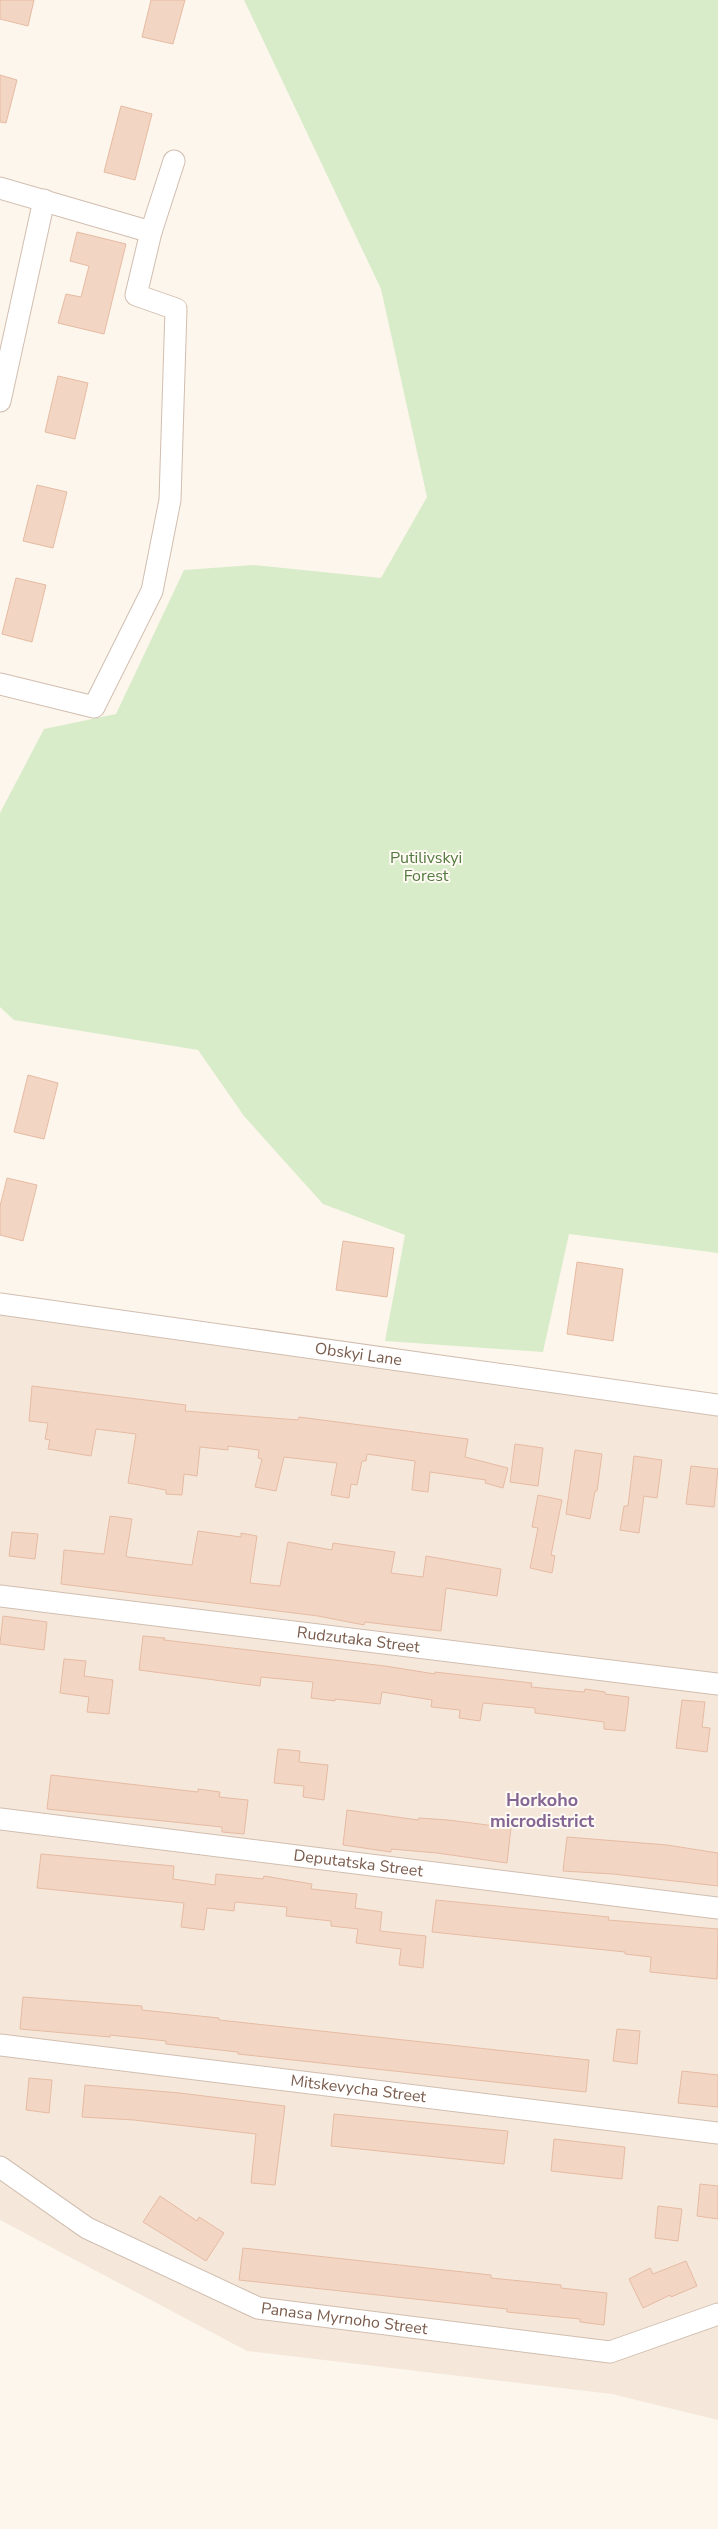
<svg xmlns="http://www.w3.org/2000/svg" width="718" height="2529" font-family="'Nunito Sans',sans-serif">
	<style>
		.residential { fill: #f5e8da }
		.green { fill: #d8ecc9 }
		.building { fill: #f3d5c3; stroke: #e6bba3 }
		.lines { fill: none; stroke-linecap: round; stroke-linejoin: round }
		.minor-casing { stroke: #d1beb0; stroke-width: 23 }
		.minor { stroke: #fff; stroke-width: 21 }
		.labels { text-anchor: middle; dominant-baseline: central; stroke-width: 4; stroke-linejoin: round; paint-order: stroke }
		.park-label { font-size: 16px; fill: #537a41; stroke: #fffaf3 }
		.street-label { font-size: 16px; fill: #7a5c4d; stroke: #fffaf3 }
		.neighbourhood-label { font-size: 18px; font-weight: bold; fill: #846695; stroke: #fffaf3 }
	</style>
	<rect width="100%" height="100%" fill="#fdf6ec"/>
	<polygon class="residential" points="0,1304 718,1405 718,2420 612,2394 247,2351 0,2220"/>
	<polygon class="green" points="244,0 718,0 718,1253 569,1234 543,1352 385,1341 405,1235 323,1204 244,1116 198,1050 14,1020 0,1007 0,813 44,729 116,714 184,570 253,565 381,578 427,497 381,289"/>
	<g class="building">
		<polygon points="0,0 34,0 28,26 0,19"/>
		<polygon points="151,0 185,0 173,44 142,37"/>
		<polygon points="0,75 17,80 6,123 0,122"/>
		<polygon points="121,106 152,114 135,180 104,172"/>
		<polygon points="77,232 126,244 104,334 58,323 66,294 81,297 89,266 70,261"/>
		<polygon points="58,376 88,383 75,439 45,432"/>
		<polygon points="37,485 67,492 53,548 23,541"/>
		<polygon points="16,578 46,585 32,642 2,634"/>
		<polygon points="28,1075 58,1083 44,1139 14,1132"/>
		<polygon points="7,1178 37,1185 23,1241 0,1235 0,1206"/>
		<polygon points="343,1241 394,1248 387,1297 336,1290"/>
		<polygon points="577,1262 623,1269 613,1341 567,1334"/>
		<polygon points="32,1386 186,1405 185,1411 298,1420 299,1417 468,1439 465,1457 508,1468 503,1488 485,1483 486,1480 430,1472 428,1492 412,1490 415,1461 367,1454 366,1461 362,1461 357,1485 351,1484 349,1498 331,1495 337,1463 284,1457 276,1491 255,1487 262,1459 258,1458 259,1450 228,1446 228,1450 200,1447 197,1476 184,1474 182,1495 166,1494 166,1490 128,1483 136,1434 96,1429 91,1456 48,1449 50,1440 45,1439 48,1423 29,1421"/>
		<polygon points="515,1444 543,1448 538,1486 510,1482"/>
		<polygon points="575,1450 602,1454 597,1491 595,1491 590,1519 566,1514"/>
		<polygon points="634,1456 662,1460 657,1498 644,1496 639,1533 620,1530 624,1506 628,1506"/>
		<polygon points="691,1466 718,1469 714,1507 686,1504"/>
		<polygon points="538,1495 562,1500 551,1555 555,1556 552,1573 530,1568 538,1528 532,1527"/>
		<polygon points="110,1516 132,1519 126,1556 128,1557 192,1565 198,1531 241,1537 241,1533 257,1536 250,1583 280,1586 288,1542 332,1550 333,1543 395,1552 391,1573 423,1577 426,1556 501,1569 497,1596 446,1588 441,1631 365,1622 364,1625 318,1616 61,1584 64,1550 104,1554"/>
		<polygon points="12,1532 38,1534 35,1559 9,1556"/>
		<polygon points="3,1616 47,1622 44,1650 0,1644"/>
		<polygon points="143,1636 165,1638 164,1640 385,1666 435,1674 435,1672 532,1683 531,1687 584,1692 585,1689 605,1692 605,1694 629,1697 625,1731 604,1729 604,1722 535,1713 535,1708 483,1703 480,1721 459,1718 460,1710 431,1707 432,1700 382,1692 380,1704 335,1699 335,1701 311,1698 313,1682 261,1677 260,1686 139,1670"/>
		<polygon points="64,1659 86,1661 84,1676 113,1680 109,1714 87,1712 89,1697 60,1693"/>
		<polygon points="682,1700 705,1702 702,1727 710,1728 707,1752 676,1748"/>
		<polygon points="278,1749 300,1751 299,1762 328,1765 324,1800 303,1797 304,1786 274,1783"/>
		<polygon points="51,1775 198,1792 198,1789 220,1792 219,1797 248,1800 244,1834 222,1832 222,1827 47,1809"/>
		<polygon points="347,1810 418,1820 419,1818 448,1820 511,1828 507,1863 437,1853 391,1849 391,1852 343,1845"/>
		<polygon points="567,1837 667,1845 718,1853 718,1886 613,1874 563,1871"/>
		<polygon points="41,1854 174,1866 173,1879 215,1885 216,1874 263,1879 264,1876 312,1884 311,1889 357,1894 355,1908 382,1912 380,1931 426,1936 423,1968 399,1965 401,1949 356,1943 358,1929 331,1926 331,1921 286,1916 287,1907 235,1902 234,1911 207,1908 204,1930 181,1927 184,1903 37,1888"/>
		<polygon points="436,1900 609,1917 608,1920 718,1929 717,1979 650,1972 651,1957 625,1954 625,1952 432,1932"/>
		<polygon points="23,1997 142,2006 142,2010 219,2018 219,2020 589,2060 586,2092 238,2054 238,2052 166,2044 166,2041 110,2035 110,2037 20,2029"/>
		<polygon points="617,2029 640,2031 637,2064 613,2061"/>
		<polygon points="682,2071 718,2075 718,2107 678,2103"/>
		<polygon points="29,2078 52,2080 49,2113 26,2110"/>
		<polygon points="85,2085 180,2093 285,2106 275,2185 251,2183 256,2134 134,2120 82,2117"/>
		<polygon points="334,2114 508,2131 504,2164 331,2146"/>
		<polygon points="554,2139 625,2147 622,2179 551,2171"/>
		<polygon points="700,2184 718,2186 718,2219 697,2216"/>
		<polygon points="160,2196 197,2221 199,2217 224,2233 206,2261 143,2222"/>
		<polygon points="658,2206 682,2209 678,2241 655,2238"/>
		<polygon points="243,2248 491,2275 491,2278 561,2285 561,2288 607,2293 604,2325 580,2322 580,2319 507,2312 507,2309 239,2280"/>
		<polygon points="686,2261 697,2286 671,2297 670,2295 643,2308 629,2279 650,2268 653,2274"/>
	</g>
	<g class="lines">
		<defs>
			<g id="minor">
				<polyline points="0,188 151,232"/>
				<polyline points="0,401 44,200"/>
				<polyline points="0,684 94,707 152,591 170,500 176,309 136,295 151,232 174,161"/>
				<path id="s1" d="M0,1304l718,101"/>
				<path id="s2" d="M0,1596l718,88"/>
				<path id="s3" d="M0,1819l718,89"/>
				<path id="s4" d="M0,2045l718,88"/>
				<path id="s5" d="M0,2167l87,61 171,80 352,44 108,-38"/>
			</g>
		</defs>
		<use href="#minor" class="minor-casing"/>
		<use href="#minor" class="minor"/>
	</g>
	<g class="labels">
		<g class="park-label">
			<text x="426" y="858">Putilivskyi<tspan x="426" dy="18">Forest</tspan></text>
		</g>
		<g class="street-label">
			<text stroke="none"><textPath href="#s1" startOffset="362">Obskyi Lane</textPath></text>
			<text stroke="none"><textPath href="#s2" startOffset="361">Rudzutaka Street</textPath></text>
			<text stroke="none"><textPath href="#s3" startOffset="361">Deputatska Street</textPath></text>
			<text stroke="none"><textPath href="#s4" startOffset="361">Mitskevycha Street</textPath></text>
			<text stroke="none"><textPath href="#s5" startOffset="382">Panasa Myrnoho Street</textPath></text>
		</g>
		<g class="neighbourhood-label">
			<text x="542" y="1800">Horkoho<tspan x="542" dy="21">microdistrict</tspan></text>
		</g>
	</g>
</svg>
